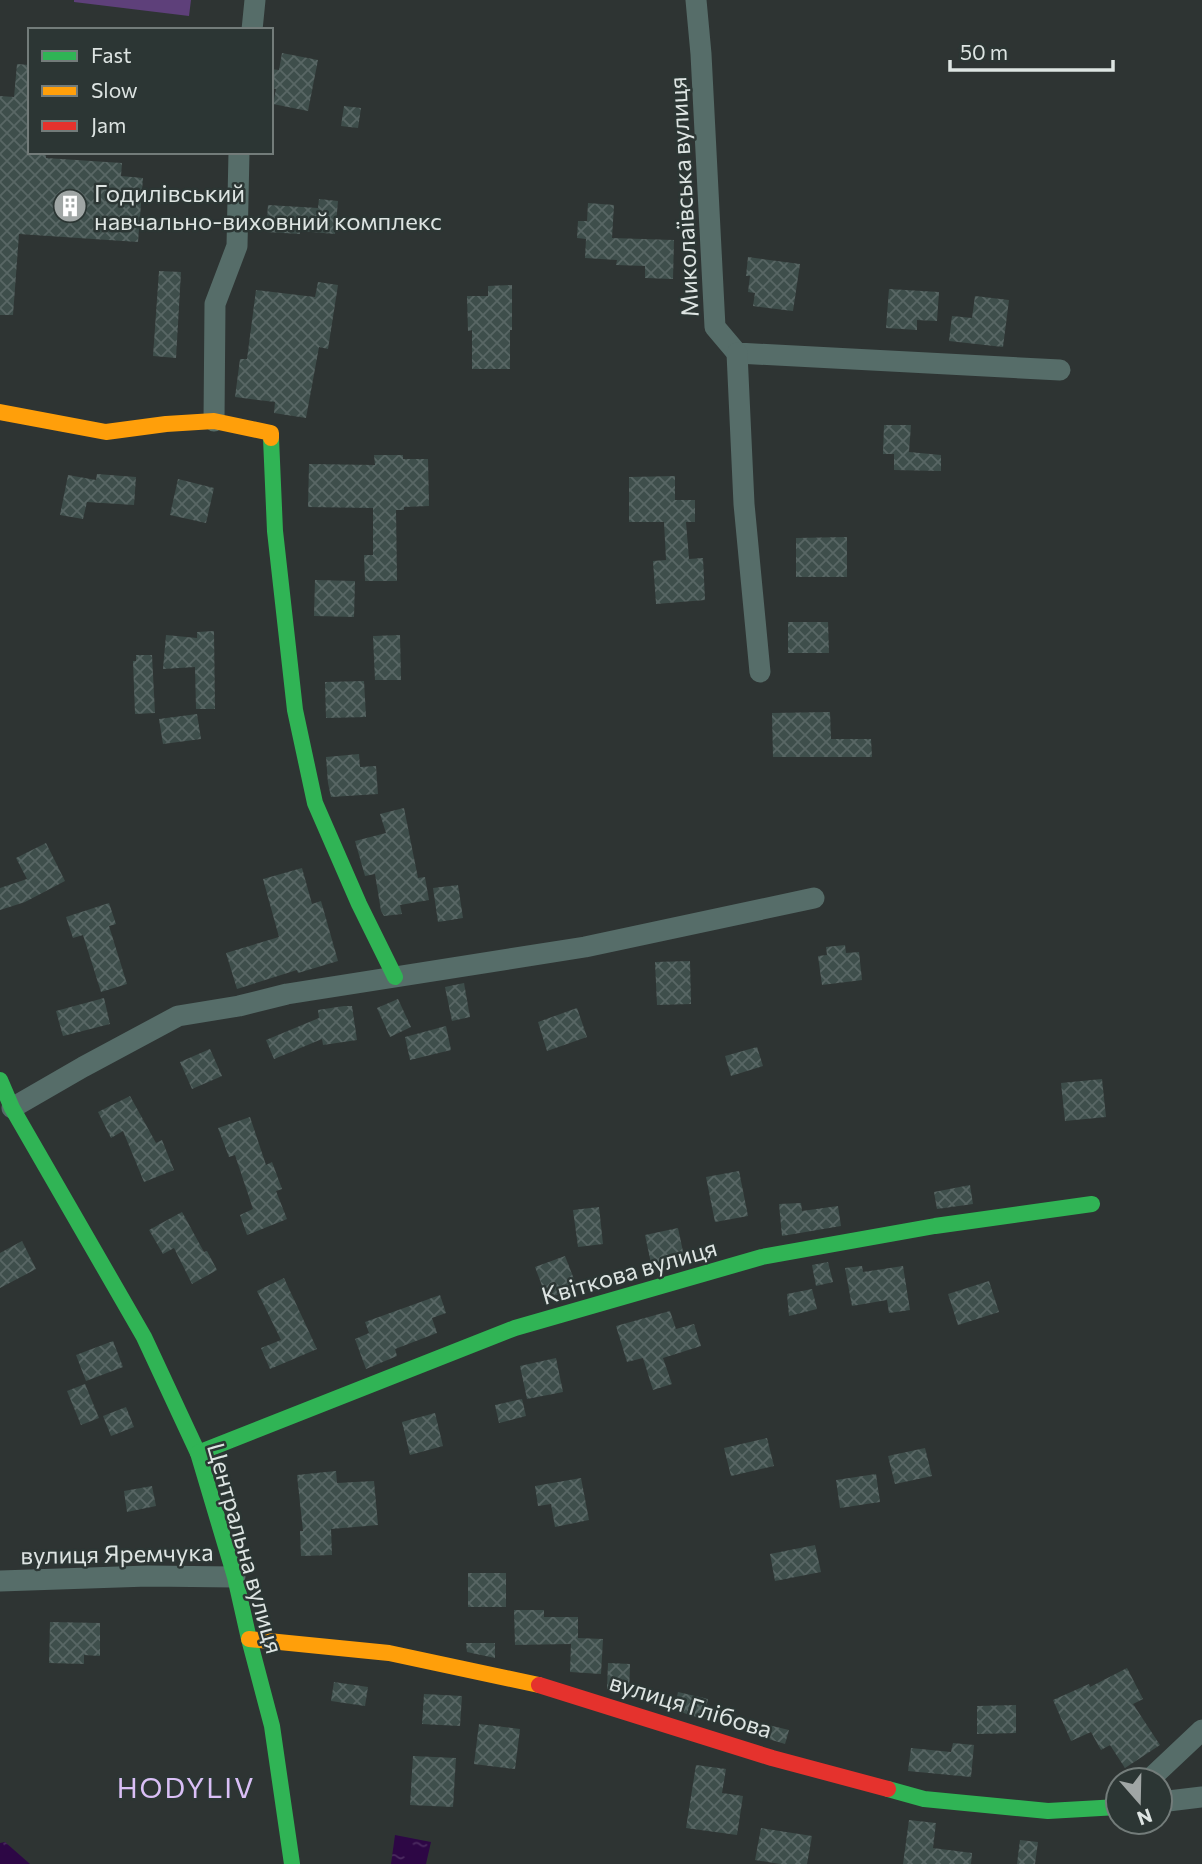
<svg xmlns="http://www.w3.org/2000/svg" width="1202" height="1864" font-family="Commissioner,sans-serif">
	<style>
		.green { fill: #5e407a }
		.water { fill: url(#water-ripples) }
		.building { fill: url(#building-cross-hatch) }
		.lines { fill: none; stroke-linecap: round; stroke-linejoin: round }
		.street { stroke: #566d69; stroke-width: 21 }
		.fast { stroke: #30b455; stroke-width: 16 }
		.slow { stroke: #ff9f0a; stroke-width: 16 }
		.jam { stroke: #e5322d; stroke-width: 16 }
		.labels { text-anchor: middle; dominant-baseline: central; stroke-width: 5; stroke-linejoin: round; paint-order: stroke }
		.poi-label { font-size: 24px; fill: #dde4e2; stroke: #2c3634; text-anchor: start }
		.street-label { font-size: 24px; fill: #dde4e2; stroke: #2c3634 }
		.quarter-label { font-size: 28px; letter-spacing: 2px; fill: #dabff6; stroke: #2c3634 }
	</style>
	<defs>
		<pattern id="water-ripples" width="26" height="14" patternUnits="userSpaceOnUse" patternTransform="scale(1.75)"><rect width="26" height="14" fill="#2d0745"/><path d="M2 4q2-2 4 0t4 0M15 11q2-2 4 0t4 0" fill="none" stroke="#4b2b60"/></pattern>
		<pattern id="building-cross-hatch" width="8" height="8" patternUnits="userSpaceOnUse" patternTransform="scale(1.75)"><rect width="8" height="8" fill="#3e4e4b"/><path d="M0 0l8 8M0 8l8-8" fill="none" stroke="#596765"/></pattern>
	</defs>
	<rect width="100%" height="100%" fill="#2e3433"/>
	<polygon class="green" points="74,0 191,0 189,16 74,2"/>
	<g class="water">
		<polygon points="395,1835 431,1842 426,1864 391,1864"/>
		<polygon points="5,1842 30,1864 0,1864 0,1843"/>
	</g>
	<g class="building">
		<polygon points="282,53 318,60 308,111 273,104 276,89 271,88 271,69 279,70"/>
		<polygon points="17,64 30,65 30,152 46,152 46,158 122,163 121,176 143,178 138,242 19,234 13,315 0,315 0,96 14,97"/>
		<polygon points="344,106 361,108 358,128 341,126"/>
		<polygon points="319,199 338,201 335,234 300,231 300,234 266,232 268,205 318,208"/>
		<polygon points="588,203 614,205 612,238 674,240 673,279 645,278 645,266 616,265 617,260 585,258 586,239 577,238 578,221 587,221"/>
		<polygon points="748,257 800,264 793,311 753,306 755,293 748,292 750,276 746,276"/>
		<polygon points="159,271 181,272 176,358 153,356"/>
		<polygon points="318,282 338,285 328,349 319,347 306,418 274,413 275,402 235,397 240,359 247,359 256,290 315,297"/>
		<polygon points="512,285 512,330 510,330 510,369 472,369 472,330 468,331 467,296 488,296 488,286"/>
		<polygon points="889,289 939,292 937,321 917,320 917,330 886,328"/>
		<polygon points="975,296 1009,300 1003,347 949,341 952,316 972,318"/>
		<polygon points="884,425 911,425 909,452 941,455 941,471 894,470 894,454 883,454"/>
		<polygon points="374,455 403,455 403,459 428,459 429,506 404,507 404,510 396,510 397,581 365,581 364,555 373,555 373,508 308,507 309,464 375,465"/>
		<polygon points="97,474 136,477 134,505 87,502 83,519 60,515 68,475 96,480"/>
		<polygon points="675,476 675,500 695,500 695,522 686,522 689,559 703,558 705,600 656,604 653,561 666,560 664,522 629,522 629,477"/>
		<polygon points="178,479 214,488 206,523 170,515"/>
		<polygon points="847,537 847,577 796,577 796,538"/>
		<polygon points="315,580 355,581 354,617 314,616"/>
		<polygon points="788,622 828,622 829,653 788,653"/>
		<polygon points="214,631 215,709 196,709 195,667 163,669 166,635 197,638 197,632"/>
		<polygon points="400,635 401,680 375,680 373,636"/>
		<polygon points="136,655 152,655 155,713 135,714 133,661 136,661"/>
		<polygon points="364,681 366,717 326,718 325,682"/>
		<polygon points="830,712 831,739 871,739 872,757 773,757 772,713"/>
		<polygon points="197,714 201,739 163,744 159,719"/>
		<polygon points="359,754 360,767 376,766 378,794 331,797 328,783 326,757"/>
		<polygon points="404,808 418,878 425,877 429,900 400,905 402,914 384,916 381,911 375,874 365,876 355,841 386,833 380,814"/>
		<polygon points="46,843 65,881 25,902 0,910 0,888 27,879 16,858"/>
		<polygon points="302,868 312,904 321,901 338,961 298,973 297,970 237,989 226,953 279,937 263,879"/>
		<polygon points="458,885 463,918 438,922 433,888"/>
		<polygon points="109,903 116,924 109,926 127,984 101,992 83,935 73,938 66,917"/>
		<polygon points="845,945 846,953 859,952 862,980 822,985 818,956 827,955 826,947"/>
		<polygon points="690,961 691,1004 657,1005 655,962"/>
		<polygon points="464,983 470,1017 452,1021 445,987"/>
		<polygon points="104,998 110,1024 63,1036 56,1011"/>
		<polygon points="398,999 411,1027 390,1037 377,1008"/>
		<polygon points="344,1006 352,1006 357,1040 323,1045 322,1039 274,1059 266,1040 319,1018 318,1010"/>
		<polygon points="577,1008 587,1037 547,1051 538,1022"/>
		<polygon points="446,1026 451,1050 410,1060 405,1037"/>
		<polygon points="757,1047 763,1066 731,1076 725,1056"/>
		<polygon points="210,1049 222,1076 192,1089 180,1062"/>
		<polygon points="1102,1079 1106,1117 1065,1121 1061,1083"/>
		<polygon points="130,1096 156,1143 162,1140 174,1170 144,1182 123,1131 111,1138 98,1112"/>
		<polygon points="250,1117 266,1165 272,1162 282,1189 276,1191 287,1219 247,1235 240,1215 253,1209 235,1155 229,1157 218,1128"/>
		<polygon points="739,1171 748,1216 715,1222 706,1177"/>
		<polygon points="970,1185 973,1204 937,1209 934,1192"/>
		<polygon points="801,1203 802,1211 838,1206 841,1226 782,1236 779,1204"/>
		<polygon points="599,1207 603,1244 578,1247 573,1210"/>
		<polygon points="182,1212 204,1252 207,1251 217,1270 192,1284 174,1248 163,1254 149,1230"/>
		<polygon points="678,1228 685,1261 652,1268 645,1235"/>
		<polygon points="22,1241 36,1269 0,1288 0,1253"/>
		<polygon points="565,1256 577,1287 547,1299 535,1267"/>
		<polygon points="828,1262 833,1282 816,1286 812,1265"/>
		<polygon points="862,1266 863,1272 903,1266 910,1310 889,1313 887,1300 852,1306 845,1268"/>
		<polygon points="284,1278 317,1349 270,1369 261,1348 281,1340 257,1291"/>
		<polygon points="989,1281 999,1312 958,1325 948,1294"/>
		<polygon points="812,1289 817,1309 789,1316 787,1294"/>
		<polygon points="440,1295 446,1313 432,1318 437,1333 395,1349 397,1356 366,1369 355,1339 369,1333 365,1322"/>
		<polygon points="670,1311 676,1329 694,1324 701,1346 663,1358 672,1384 653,1390 643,1358 627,1362 616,1326"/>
		<polygon points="113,1341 123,1367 86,1381 76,1355"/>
		<polygon points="556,1358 563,1392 527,1399 520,1366"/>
		<polygon points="85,1384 99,1418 81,1425 67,1391"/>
		<polygon points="522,1399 526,1416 499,1423 495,1405"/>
		<polygon points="126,1407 134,1427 111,1436 103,1416"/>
		<polygon points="435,1413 443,1446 410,1455 402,1422"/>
		<polygon points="767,1438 774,1466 731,1476 724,1448"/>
		<polygon points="925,1448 932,1476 895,1484 888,1456"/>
		<polygon points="336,1471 337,1483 374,1481 378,1525 331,1529 332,1555 301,1556 300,1531 303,1531 297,1475"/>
		<polygon points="876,1474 880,1502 840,1508 836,1480"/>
		<polygon points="581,1478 589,1520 555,1527 551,1504 538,1506 535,1486"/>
		<polygon points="152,1486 156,1506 127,1512 124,1491"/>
		<polygon points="815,1545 821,1572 775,1581 770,1554"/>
		<rect x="468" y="1573" width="38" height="34"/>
		<polygon points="514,1610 544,1610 544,1617 578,1617 578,1638 603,1639 601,1674 570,1672 571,1644 515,1645"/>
		<polygon points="50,1622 100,1623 100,1656 84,1655 84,1664 49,1663"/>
		<polygon points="466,1643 495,1643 495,1658 467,1652"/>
		<polygon points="608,1663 630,1664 629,1696 607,1689"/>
		<polygon points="1127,1668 1143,1699 1133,1704 1160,1745 1125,1768 1110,1745 1101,1750 1091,1732 1071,1741 1053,1700 1089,1684 1090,1687"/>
		<polygon points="334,1682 368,1687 365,1706 331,1701"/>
		<polygon points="678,1692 708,1699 703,1719 674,1710"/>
		<polygon points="424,1694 462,1696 460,1726 422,1724"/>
		<polygon points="1016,1705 1016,1733 977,1734 977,1706"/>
		<polygon points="748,1720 789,1730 785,1744 746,1732"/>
		<polygon points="479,1724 520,1729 515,1769 474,1764"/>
		<polygon points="953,1743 974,1745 971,1777 908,1771 911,1748 951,1752"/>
		<polygon points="413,1756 456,1758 453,1807 410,1805"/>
		<polygon points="696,1765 726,1769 722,1793 743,1796 737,1835 686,1828"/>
		<polygon points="909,1820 936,1823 933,1848 972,1853 971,1864 903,1864"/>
		<polygon points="761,1828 812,1836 807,1864 780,1864 755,1860"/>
		<polygon points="1020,1840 1038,1842 1035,1864 1017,1864"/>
	</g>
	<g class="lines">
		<g class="street">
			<polyline points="696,0 701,54 715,327 737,353 1060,370"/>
			<polyline points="252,30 255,0"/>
			<polyline points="737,353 744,504 760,672"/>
			<polyline points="214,421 215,304 237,246 239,152"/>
			<polyline points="12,1108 83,1067 178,1016 239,1006 287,994 585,947 814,898"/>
			<polyline points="0,1581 148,1576 235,1577"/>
			<polyline points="1149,1780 1202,1730"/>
			<polyline points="1160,1802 1202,1797"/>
		</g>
		<g class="fast">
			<polyline points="271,438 275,531 295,710 315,803 359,904 395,977"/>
			<polyline points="0,1080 12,1108 144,1337 198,1453 235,1577 249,1639 272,1726 292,1864"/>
			<polyline points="198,1453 515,1328 762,1257 935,1226 1092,1204"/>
			<polyline points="888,1789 924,1799 1048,1811 1118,1807"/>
		</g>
		<g class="slow">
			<polyline points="0,412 106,432 166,424 214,421 271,433 271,438"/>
			<polyline points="249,1639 389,1653 539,1685"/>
		</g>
		<polyline class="jam" points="539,1685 772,1758 888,1789"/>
	</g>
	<defs>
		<symbol id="building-disc" viewBox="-11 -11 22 22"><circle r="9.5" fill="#a0a6a5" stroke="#2c3634"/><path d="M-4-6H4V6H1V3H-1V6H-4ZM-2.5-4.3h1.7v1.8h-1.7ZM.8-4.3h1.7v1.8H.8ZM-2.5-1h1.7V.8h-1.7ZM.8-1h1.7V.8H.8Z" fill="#fff"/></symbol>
	</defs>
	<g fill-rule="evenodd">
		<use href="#building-disc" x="51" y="187" width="38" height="38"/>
	</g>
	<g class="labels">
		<g class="poi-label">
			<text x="94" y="192">Годилівський<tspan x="94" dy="28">навчально-виховний комплекс</tspan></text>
		</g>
		<g class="street-label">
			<text transform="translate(683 197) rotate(-93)">Миколаївська вулиця</text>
			<text transform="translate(629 1271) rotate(-16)">Квіткова вулиця</text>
			<text transform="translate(246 1548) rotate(74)">Центральна вулиця</text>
			<text transform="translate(117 1553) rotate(-1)">вулиця Яремчука</text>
			<text transform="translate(691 1705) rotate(17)">вулиця Глібова</text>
		</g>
		<g class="quarter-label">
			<text x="186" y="1787">HODYLIV</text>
		</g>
	</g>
	<rect x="28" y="28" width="245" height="126" fill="#2c3634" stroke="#737c7a" stroke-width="2"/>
	<rect x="42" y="51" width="35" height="10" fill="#30b455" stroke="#737c7a" stroke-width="2"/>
	<text x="91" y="63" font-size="21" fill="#dde4e2">Fast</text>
	<rect x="42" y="86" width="35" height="10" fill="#ff9f0a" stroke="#737c7a" stroke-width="2"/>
	<text x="91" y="98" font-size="21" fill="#dde4e2">Slow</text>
	<rect x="42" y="121" width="35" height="10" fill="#e5322d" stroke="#737c7a" stroke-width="2"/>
	<text x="91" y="133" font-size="21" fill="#dde4e2">Jam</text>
	<g transform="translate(1139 1801) rotate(160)"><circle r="33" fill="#2c3634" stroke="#737c7a" stroke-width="2"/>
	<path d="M0-5L12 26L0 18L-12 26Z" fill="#a0a6a5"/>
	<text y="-10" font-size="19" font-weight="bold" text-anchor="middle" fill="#dde4e2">N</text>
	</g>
	<path d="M950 60v10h163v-10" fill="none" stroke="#dde4e2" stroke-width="3.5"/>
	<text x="960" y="60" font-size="21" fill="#dde4e2" stroke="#2c3634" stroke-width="5" paint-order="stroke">50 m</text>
</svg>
